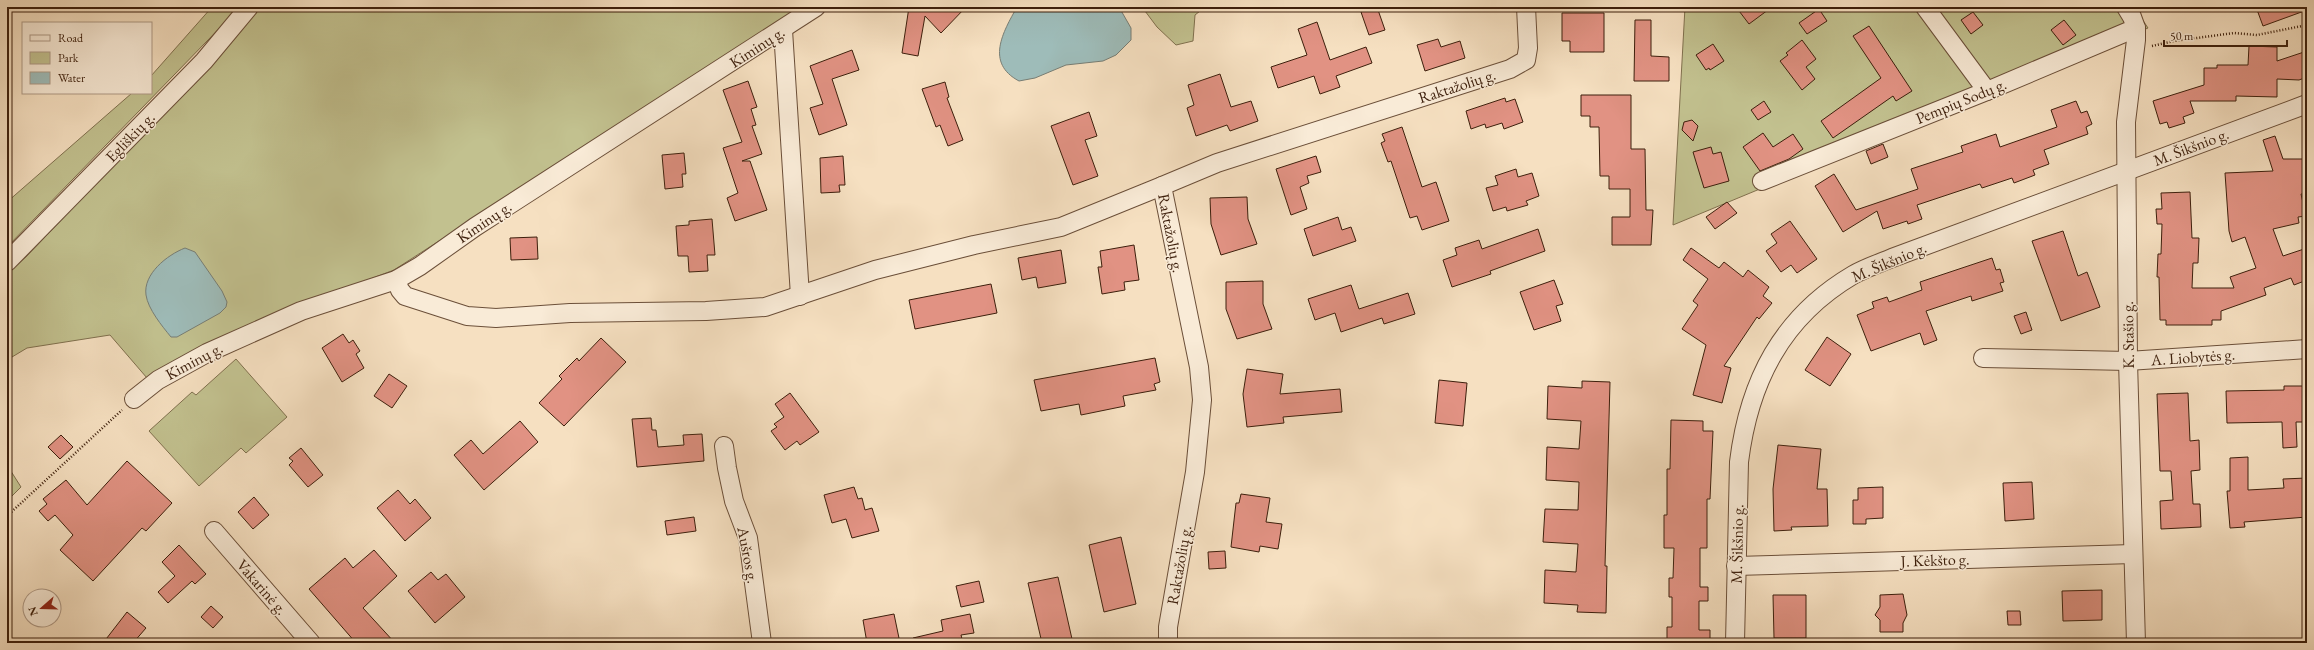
<svg xmlns="http://www.w3.org/2000/svg" width="2314" height="650" font-family="'EB Garamond',serif">
	<style>
		.green { fill: #c2c18f; stroke: #80704e }
		.water { fill: #9ebcb9; stroke: #777d74 }
		.building { fill: #e19283; stroke: #3d1f0c }
		.lines { fill: none; stroke-linecap: round; stroke-linejoin: round }
		.minor-casing { stroke: #6b4f39; stroke-width: 20 }
		.path { stroke: #3d1f0c; stroke-width: 2.5; stroke-dasharray: 1 2; stroke-linecap: butt }
		.minor { stroke: #f9ebd7; stroke-width: 18 }
		.labels { text-anchor: middle; dominant-baseline: central; stroke-width: 3; stroke-linejoin: round; paint-order: stroke }
		.street-label { font-size: 16px; fill: #3d1f0c; stroke: #f9ebd7 }
	</style>
	<rect width="100%" height="100%" fill="#f6e0c1"/>
	<filter id="stains"><feTurbulence type="fractalNoise" baseFrequency=".005" numOctaves="4"/><feColorMatrix values="0 0 0 0 .2 0 0 0 0 .09 0 0 0 0 .02 0 0 0 .5 -.17"/></filter>
	<radialGradient id="worn" r=".72"><stop offset=".6" stop-color="#630" stop-opacity="0"/><stop offset="1" stop-color="#630" stop-opacity=".3"/></radialGradient>
	<g class="green">
		<polygon points="212,7 240,7 7,247 7,202 132,93 151,93 151,76"/>
		<polygon points="259,7 802,7 394,270 320,298 147,378 110,335 27,348 7,360 7,274 26,257 199,75"/>
		<polygon points="1142,7 1205,7 1195,15 1193,41 1176,45 1157,27"/>
		<polygon points="1685,7 2134,7 2148,28 1673,225"/>
		<polygon points="236,359 287,417 246,453 241,448 199,486 149,431 192,392 196,395"/>
		<polygon points="7,465 21,487 7,501"/>
	</g>
	<g class="water">
		<path d="M1017,7h102l12,21v12l-15,15 -13,6 -37,4 -31,13 -16,3c-34,-18 -16,-49 -2,-74z"/>
		<path d="M185,248l10,4 27,39 5,11 -1,5 -6,6 -43,24h-6c-9,-11 -23,-28 -25,-42 -3,-21 21,-40 39,-47z"/>
	</g>
	<g class="building">
		<polygon points="909,7 966,7 941,33 925,16 918,56 902,53"/>
		<polygon points="1377,7 1385,30 1369,35 1361,12"/>
		<polygon points="1736,7 1772,7 1749,24"/>
		<polygon points="2256,7 2307,7 2307,10 2263,26"/>
		<polygon points="1819,9 1827,21 1807,34 1799,23"/>
		<polygon points="1973,12 1983,25 1971,34 1961,20"/>
		<polygon points="1562,13 1604,13 1604,52 1570,52 1570,41 1562,41"/>
		<polygon points="1635,20 1651,20 1651,56 1669,57 1669,81 1634,81"/>
		<polygon points="2064,20 2076,35 2063,45 2051,30"/>
		<polygon points="1317,22 1330,60 1366,47 1372,63 1336,76 1340,87 1320,94 1314,76 1278,88 1271,67 1307,55 1298,29"/>
		<polygon points="1869,26 1912,91 1896,101 1893,96 1833,138 1821,121 1881,78 1853,36"/>
		<polygon points="1438,39 1441,47 1460,41 1465,58 1425,71 1417,45"/>
		<polygon points="1802,40 1816,59 1806,67 1815,79 1802,90 1780,61 1788,55 1786,53"/>
		<polygon points="1713,44 1724,61 1710,70 1709,68 1706,70 1696,55"/>
		<polygon points="2249,46 2277,47 2277,61 2307,51 2307,77 2299,80 2277,79 2277,97 2236,96 2236,101 2190,101 2194,113 2183,117 2185,123 2169,128 2167,122 2160,124 2153,101 2204,85 2204,68 2217,68 2217,65 2248,65"/>
		<polygon points="852,50 859,70 832,79 847,125 819,135 810,108 823,104 810,66"/>
		<polygon points="1220,74 1231,107 1251,101 1258,121 1230,131 1227,125 1196,136 1187,108 1194,105 1188,85"/>
		<polygon points="748,81 757,107 751,109 756,125 752,126 762,154 742,161 750,161 767,210 735,221 727,198 738,193 723,148 742,142 723,90"/>
		<polygon points="945,82 949,97 947,98 963,140 948,146 940,125 936,127 922,89"/>
		<polygon points="1581,95 1631,95 1631,149 1645,149 1646,210 1653,210 1651,245 1612,245 1612,217 1630,217 1630,189 1609,189 1609,176 1600,176 1599,127 1590,127 1590,116 1581,116"/>
		<polygon points="1505,98 1506,102 1515,99 1523,122 1504,129 1502,123 1486,128 1485,124 1471,129 1466,111"/>
		<polygon points="1764,101 1771,112 1758,120 1751,110"/>
		<polygon points="2076,101 2081,113 2087,111 2092,124 2086,127 2088,134 2044,150 2049,164 2033,170 2035,175 2014,183 2012,178 1982,188 1980,184 1917,205 1922,219 1908,224 1907,221 1883,229 1877,211 1843,232 1815,186 1834,174 1856,210 1918,189 1911,169 1963,152 1961,146 1996,134 2000,147 2057,127 2051,110"/>
		<polygon points="1089,112 1097,136 1085,140 1098,176 1073,185 1051,126"/>
		<polygon points="1692,120 1698,126 1693,141 1682,130 1684,122"/>
		<polygon points="1402,127 1422,187 1436,182 1449,221 1422,230 1417,216 1410,218 1391,161 1388,162 1381,143 1385,141 1382,134"/>
		<polygon points="1763,133 1773,147 1793,134 1803,149 1789,159 1760,171 1743,147"/>
		<polygon points="2275,136 2283,159 2307,159 2307,194 2301,194 2306,216 2298,217 2299,223 2273,229 2283,256 2307,248 2307,280 2294,285 2291,278 2264,288 2266,295 2221,311 2221,320 2212,320 2212,325 2166,325 2166,320 2160,320 2159,277 2157,277 2158,254 2161,254 2162,224 2157,224 2156,209 2162,209 2161,193 2190,192 2192,238 2199,238 2198,263 2193,263 2192,288 2234,288 2230,277 2256,268 2245,237 2232,242 2229,231 2225,173 2273,171 2263,140"/>
		<polygon points="1883,144 1888,157 1871,164 1866,151"/>
		<polygon points="1711,147 1713,154 1721,152 1729,181 1704,188 1693,152"/>
		<polygon points="684,153 686,174 682,174 683,187 665,189 662,155"/>
		<polygon points="843,156 845,185 839,185 840,192 821,193 820,158"/>
		<polygon points="1316,156 1321,172 1307,176 1309,183 1300,187 1307,209 1291,215 1276,169"/>
		<polygon points="1516,169 1518,177 1532,173 1539,196 1526,201 1528,205 1507,211 1506,207 1493,211 1486,188 1498,185 1495,176"/>
		<polygon points="1247,197 1248,219 1257,244 1221,255 1211,224 1210,198"/>
		<polygon points="1727,202 1737,213 1715,229 1706,217"/>
		<polygon points="1338,217 1342,230 1351,227 1356,241 1313,256 1304,229"/>
		<polygon points="712,219 715,255 707,255 708,271 689,272 688,256 678,256 676,226 689,225 689,221"/>
		<polygon points="1790,221 1817,259 1797,273 1791,265 1781,272 1766,251 1777,243 1771,234"/>
		<polygon points="1538,229 1545,251 1490,271 1491,274 1452,287 1443,260 1457,255 1455,248 1479,240 1482,249"/>
		<polygon points="2063,231 2078,276 2087,272 2100,307 2061,321 2032,241"/>
		<polygon points="537,237 538,259 511,260 510,238"/>
		<polygon points="1134,245 1139,280 1124,282 1125,290 1102,294 1098,267 1102,267 1100,251"/>
		<polygon points="1691,248 1719,268 1724,262 1743,277 1748,270 1769,287 1763,296 1772,303 1759,319 1757,317 1724,366 1731,368 1722,403 1693,395 1706,345 1682,329 1698,305 1693,301 1708,279 1683,260"/>
		<polygon points="1061,250 1066,283 1038,288 1036,277 1022,280 1018,258"/>
		<polygon points="1992,258 1996,270 2000,269 2004,282 2000,283 2003,291 1972,301 1971,296 1926,311 1937,340 1924,345 1920,333 1871,351 1857,315 1874,308 1872,302 1887,297 1889,302 1922,290 1920,282"/>
		<polygon points="1554,280 1563,304 1556,306 1561,321 1534,330 1520,292"/>
		<polygon points="1263,281 1263,304 1272,329 1237,339 1226,309 1226,282"/>
		<polygon points="991,284 997,313 915,329 909,300"/>
		<polygon points="1351,285 1359,309 1408,293 1415,314 1384,324 1382,318 1341,332 1335,313 1315,320 1308,299"/>
		<polygon points="2026,312 2032,330 2021,334 2014,316"/>
		<polygon points="343,334 349,343 353,340 360,351 356,354 364,368 342,382 322,348"/>
		<polygon points="1827,337 1851,354 1830,386 1805,370"/>
		<polygon points="601,338 626,362 564,426 539,403 562,379 559,376 577,358 579,361"/>
		<polygon points="1155,358 1160,382 1154,384 1156,390 1123,396 1125,406 1081,415 1079,404 1041,411 1034,380"/>
		<polygon points="1247,369 1283,374 1280,394 1340,389 1342,412 1283,417 1284,423 1247,427 1243,394"/>
		<polygon points="389,374 407,386 392,408 374,396"/>
		<polygon points="1439,380 1467,383 1463,426 1435,423"/>
		<polygon points="1582,381 1610,382 1605,566 1607,566 1606,613 1577,612 1578,605 1544,603 1545,570 1576,572 1578,544 1543,542 1545,509 1578,510 1579,482 1546,480 1547,447 1579,449 1581,421 1547,419 1548,386 1582,388"/>
		<polygon points="2284,386 2307,386 2307,422 2296,422 2297,447 2283,448 2282,422 2227,423 2226,391 2284,390"/>
		<polygon points="790,393 819,432 800,445 797,441 785,450 771,431 777,427 774,424 784,417 775,404"/>
		<polygon points="2188,393 2190,441 2199,440 2200,470 2191,471 2193,504 2200,504 2201,527 2161,529 2160,501 2173,500 2171,471 2160,471 2157,394"/>
		<polygon points="651,418 652,430 656,430 658,447 684,445 683,435 702,434 704,461 637,467 632,419"/>
		<polygon points="1671,420 1703,421 1703,431 1713,431 1710,499 1707,499 1707,548 1700,548 1700,587 1708,587 1708,601 1699,601 1699,630 1710,630 1710,643 1667,643 1667,627 1672,627 1672,597 1669,597 1669,578 1673,578 1674,548 1664,548 1664,515 1667,515 1667,469 1670,469"/>
		<polygon points="520,421 538,442 484,490 454,455 471,440 483,454"/>
		<polygon points="61,435 73,447 60,459 48,447"/>
		<polygon points="1778,445 1821,449 1817,489 1827,489 1828,526 1791,527 1792,530 1774,531 1773,489"/>
		<polygon points="301,448 323,475 308,487 289,465 293,461 289,458"/>
		<polygon points="2248,457 2248,490 2284,488 2283,479 2307,478 2307,517 2244,522 2245,527 2230,528 2227,491 2230,491 2230,458"/>
		<polygon points="127,461 172,503 146,531 142,528 93,581 60,550 73,535 55,515 48,521 39,511 47,504 43,499 66,480 87,505"/>
		<polygon points="2032,482 2034,519 2005,521 2003,483"/>
		<polygon points="854,487 858,499 862,498 865,510 872,508 879,531 852,538 846,519 832,523 824,495"/>
		<polygon points="1883,487 1883,518 1866,519 1866,524 1853,524 1853,500 1858,500 1858,488"/>
		<polygon points="398,490 410,504 415,499 431,518 405,541 377,508"/>
		<polygon points="1241,494 1270,498 1266,522 1282,524 1278,549 1260,546 1259,552 1231,547 1236,503 1239,503"/>
		<polygon points="254,497 269,515 253,529 238,512"/>
		<polygon points="694,517 696,531 667,535 665,521"/>
		<polygon points="1121,537 1136,604 1104,612 1089,545"/>
		<polygon points="179,545 206,574 195,584 192,581 168,603 158,592 175,576 162,562"/>
		<polygon points="374,550 397,576 363,608 395,643 356,643 309,589 345,558 353,568"/>
		<polygon points="1225,551 1226,568 1209,569 1208,552"/>
		<polygon points="431,572 438,580 446,574 465,597 435,623 408,591"/>
		<polygon points="1058,577 1072,639 1056,643 1042,643 1028,583"/>
		<polygon points="979,581 984,602 961,607 956,586"/>
		<polygon points="2102,590 2102,620 2063,621 2062,591"/>
		<polygon points="1903,594 1907,615 1903,623 1903,632 1880,632 1880,620 1875,615 1880,607 1880,595"/>
		<polygon points="1773,595 1806,595 1806,638 1774,638"/>
		<polygon points="211,606 223,617 213,628 201,617"/>
		<polygon points="2007,611 2020,611 2021,625 2008,625"/>
		<polygon points="127,612 146,628 133,643 103,643"/>
		<polygon points="894,614 900,643 867,643 863,620"/>
		<polygon points="970,614 974,633 961,635 963,643 914,643 913,638 943,631 941,620"/>
	</g>
	<g class="lines">
		<defs>
			<g id="minor">
				<polyline points="1925,7 1987,91"/>
				<polyline points="2136,28 2136,40 2126,122 2128,361 2136,643"/>
				<polyline points="783,30 800,296"/>
				<polyline points="1762,181 1987,91 2136,28 2132,17 2126,7"/>
				<polyline points="7,262 204,61 249,7"/>
				<polyline points="396,280 400,290 405,296 467,316 496,318 570,313 706,311 765,307 875,270 974,245 1061,227 1162,186"/>
				<polyline points="1983,358 2128,361 2307,349"/>
				<polyline points="134,399 158,380 207,353 301,311 396,280 420,266 475,227 816,7"/>
				<polyline points="724,446 727,468 734,501 748,538 762,643"/>
				<polyline points="214,531 311,643"/>
				<polyline points="1736,566 2133,554"/>
				<polyline points="1168,643 1168,627 1195,472 1202,400 1199,367 1162,186 1217,163 1510,69 1526,60 1528,48 1526,7"/>
				<path d="M1735,643l4,-181c10,-81 43,-145 114,-187 12,-7 27,-12 39,-17l415,-154"/>
			</g>
		</defs>
		<use href="#minor" class="minor-casing"/>
		<g class="path">
			<polyline points="2152,46 2174,41 2234,33 2257,35 2307,25"/>
			<polyline points="7,516 122,410"/>
		</g>
		<use href="#minor" class="minor"/>
	</g>
	<g class="labels">
		<g class="street-label">
			<text transform="translate(757 47) rotate(-33)">Kiminų g.</text>
			<text transform="translate(1457 86) rotate(-18)">Raktažolių g.</text>
			<text transform="translate(1961 101) rotate(-22)">Pempių Sodų g.</text>
			<text transform="translate(130 137) rotate(-46)">Egliškių g.</text>
			<text transform="translate(2191 147) rotate(-21)">M. Šikšnio g.</text>
			<text transform="translate(484 222) rotate(-34)">Kiminų g.</text>
			<text transform="translate(1171 233) rotate(79)">Raktažolių g.</text>
			<text transform="translate(1889 262) rotate(-23)">M. Šikšnio g.</text>
			<text transform="translate(2128 335) rotate(-91)">K. Stašio g.</text>
			<text transform="translate(2193 357) rotate(-4)">A. Liobytės g.</text>
			<text transform="translate(194 361) rotate(-28)">Kiminų g.</text>
			<text transform="translate(1737 544) rotate(-89)">M. Šikšnio g.</text>
			<text transform="translate(748 555) rotate(79)">Aušros g.</text>
			<text transform="translate(1935 560) rotate(-2)">J. Kėkšto g.</text>
			<text transform="translate(1179 565) rotate(-80)">Raktažolių g.</text>
			<text transform="translate(262 587) rotate(49)">Vakarinė g.</text>
		</g>
	</g>
	<rect width="2314" height="650" fill="none" stroke="#f6e0c1" stroke-width="24"/>
	<rect x="8" y="8" width="2298" height="634" fill="none" stroke="#3d1f0c" stroke-width="2"/>
	<rect x="12" y="12" width="2290" height="626" fill="none" stroke="#3d1f0c"/>
	<rect x="22" y="22" width="130" height="72" fill="#f9ebd7" stroke="#ae9986"/>
	<rect x="30" y="35" width="20" height="6" fill="#f9ebd7" stroke="#ae9986"/>
	<text x="58" y="42" font-size="12" fill="#3d1f0c">Road</text>
	<rect x="30" y="52" width="20" height="12" fill="#c2c18f" stroke="#ae9986"/>
	<text x="58" y="62" font-size="12" fill="#3d1f0c">Park</text>
	<rect x="30" y="72" width="20" height="12" fill="#9ebcb9" stroke="#ae9986"/>
	<text x="58" y="82" font-size="12" fill="#3d1f0c">Water</text>
	<g transform="translate(42 608) rotate(250)"><circle r="19" fill="#f9ebd7" stroke="#ae9986"/>
	<path d="M0-3L7 15L0 10L-7 15Z" fill="#8f2418"/>
	<text y="-6" font-size="11" font-weight="bold" text-anchor="middle" fill="#3d1f0c">N</text>
	</g>
	<path d="M2164 40v6h123v-6" fill="none" stroke="#3d1f0c" stroke-width="2"/>
	<text x="2170" y="40" font-size="12" fill="#3d1f0c" stroke="#f9ebd7" stroke-width="3" paint-order="stroke">50 m</text>
	<rect width="100%" height="100%" filter="url(#stains)"/>
	<rect width="100%" height="100%" fill="url(#worn)"/>
</svg>
